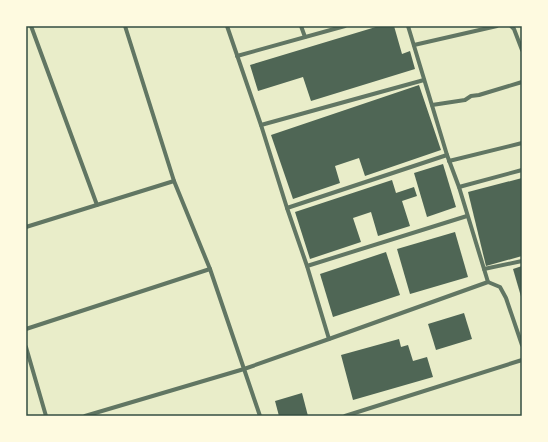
<svg xmlns="http://www.w3.org/2000/svg" width="548" height="442" font-family="'Noto Serif',serif">
	<style>
		.building { fill: #4f6655 }
		.lines { fill: none; stroke-linecap: round; stroke-linejoin: round }
		.minor { stroke: #617663; stroke-width: 4 }
		.neatline { fill: none; stroke: #344e41; stroke-width: 1.5 }
	</style>
	<rect width="100%" height="100%" fill="#e9edc9"/>
	<g class="building">
		<polygon points="379,26 394,26 402,54 410,51 415,69 311,101 303,77 258,91 250,65"/>
		<polygon points="419,85 441,150 365,176 359,158 335,166 340,183 293,199 271,135"/>
		<polygon points="443,164 456,207 427,217 414,173"/>
		<polygon points="522,178 522,256 486,266 468,192"/>
		<polygon points="392,180 396,193 414,187 417,196 402,201 410,226 378,236 371,212 353,218 361,242 310,259 295,212"/>
		<polygon points="455,232 468,277 410,294 397,249"/>
		<polygon points="386,252 400,295 333,317 320,274"/>
		<polygon points="522,266 522,300 513,269"/>
		<polygon points="464,313 472,339 436,350 428,324"/>
		<polygon points="399,339 401,347 408,345 413,361 427,357 433,377 353,400 341,355"/>
		<polygon points="302,393 308,416 279,416 275,401"/>
	</g>
	<g class="lines">
		<g class="minor">
			<polyline points="31,26 97,205"/>
			<polyline points="125,26 174,181 210,269 260,416"/>
			<polyline points="227,26 261,125 287,208 307,266 329,339"/>
			<polyline points="301,26 305,37"/>
			<polyline points="408,26 447,155 459,187 488,282"/>
			<polyline points="511,26 514,29 522,50"/>
			<polyline points="414,45 497,26"/>
			<polyline points="237,56 345,26"/>
			<polyline points="432,105 465,100 471,96 479,95 522,82"/>
			<polyline points="261,125 424,80"/>
			<polyline points="449,161 522,143"/>
			<polyline points="459,187 522,170"/>
			<polyline points="287,208 447,155"/>
			<polyline points="26,227 174,181"/>
			<polyline points="307,266 467,216"/>
			<polyline points="484,269 522,261"/>
			<polyline points="26,329 210,269"/>
			<polyline points="26,347 46,416"/>
			<polyline points="85,416 244,369 329,339 488,282 500,287 506,298 522,345"/>
			<polyline points="345,416 522,360"/>
		</g>
	</g>
	<rect width="548" height="442" fill="none" stroke="#fefae0" stroke-width="54"/>
	<rect x="27" y="27" width="494" height="388" class="neatline"/>
</svg>
